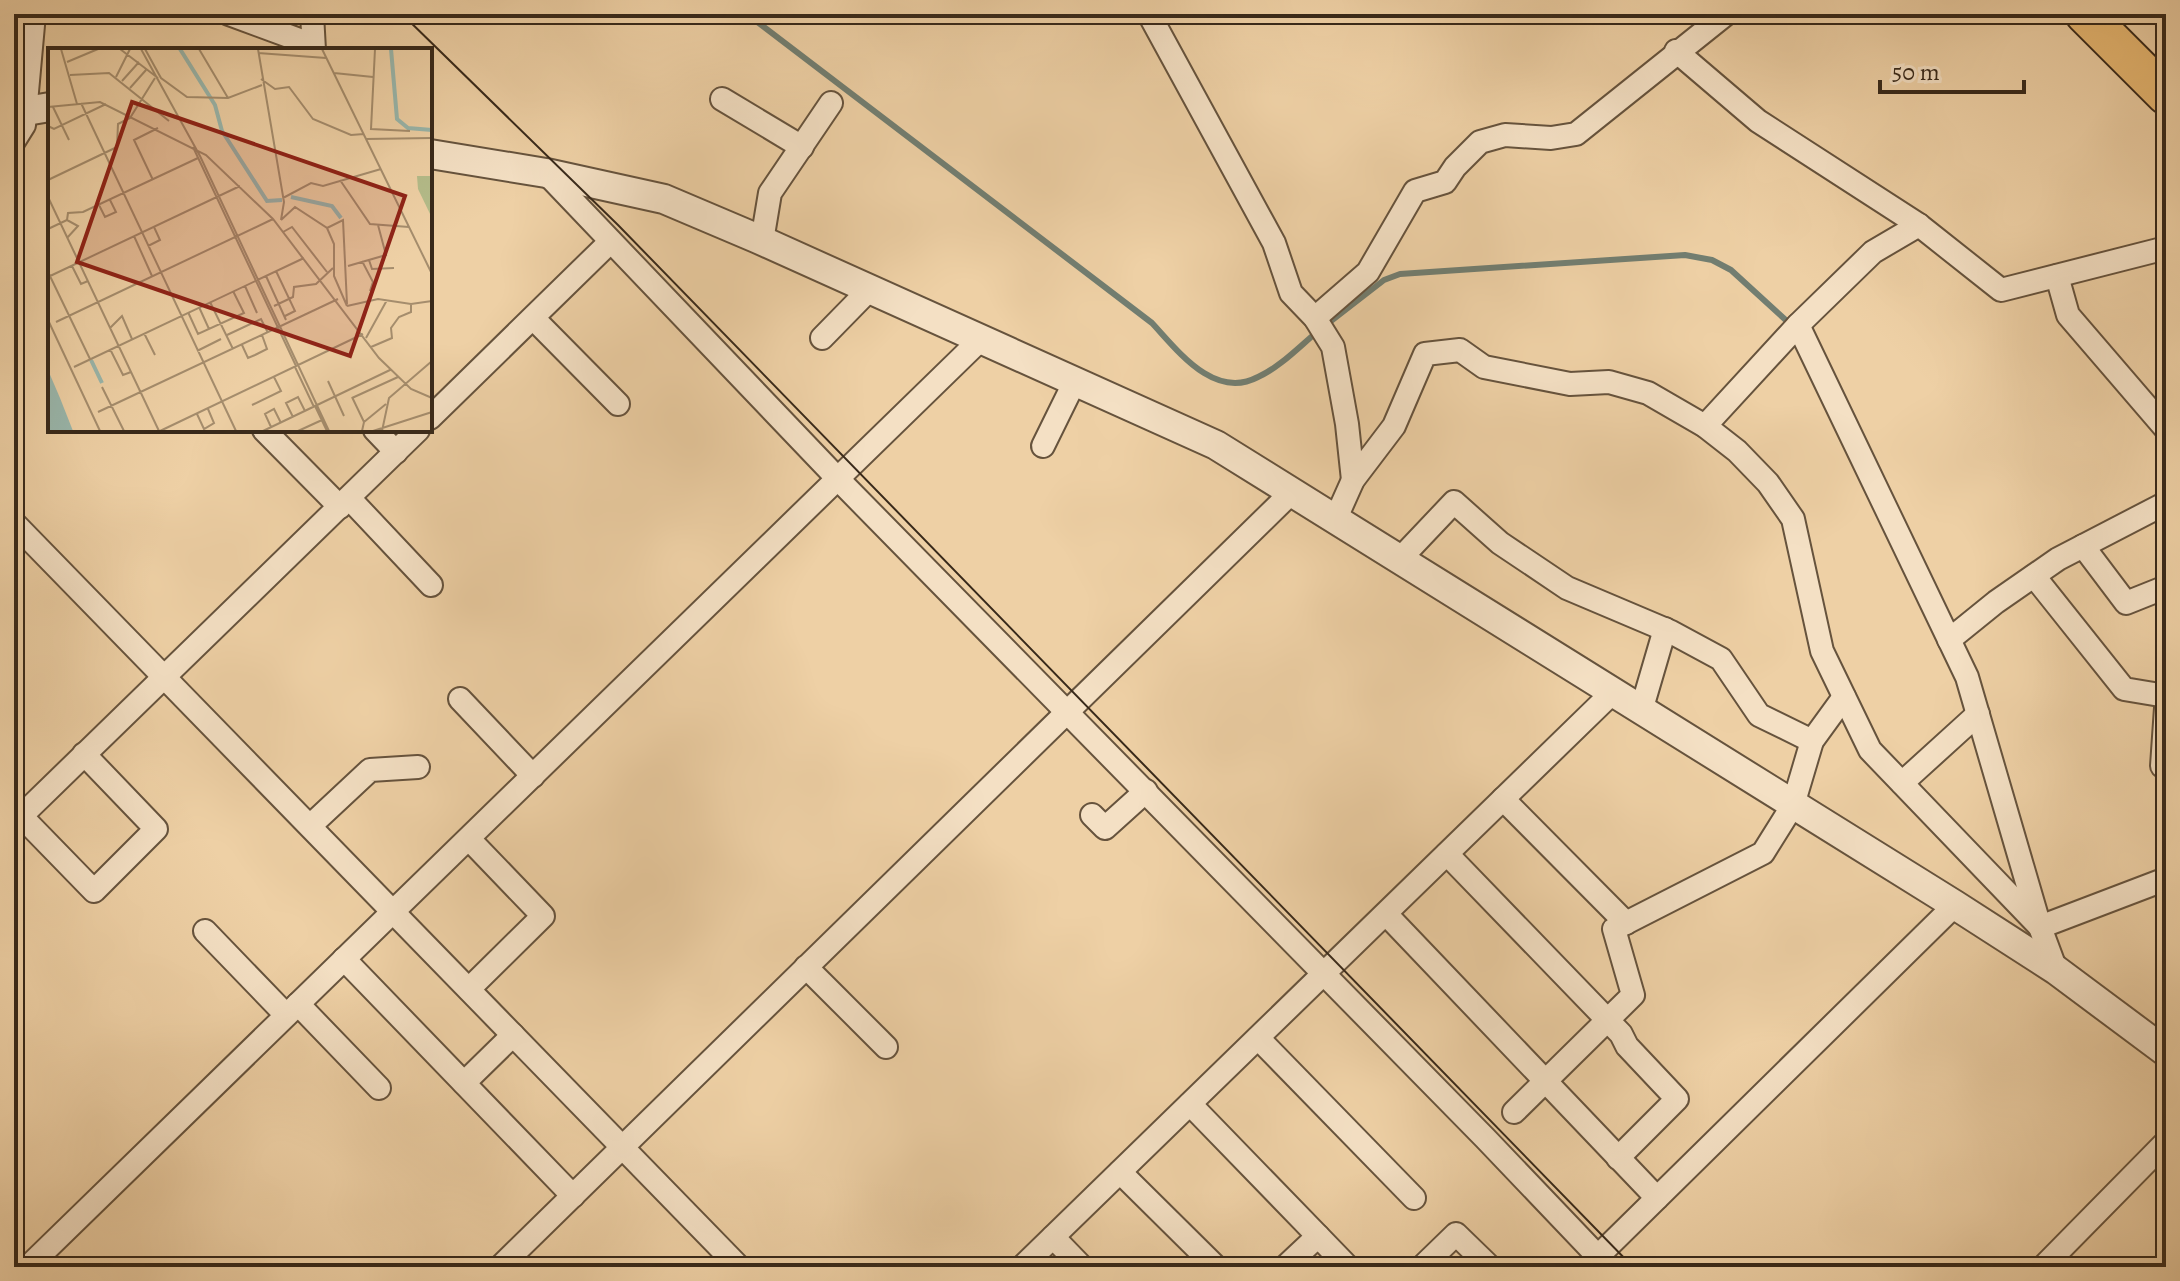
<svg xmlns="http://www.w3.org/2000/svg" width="2180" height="1281" font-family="Alegreya,serif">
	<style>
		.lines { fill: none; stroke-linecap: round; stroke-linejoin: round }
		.stream { stroke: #727e71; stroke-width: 6 }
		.minor-casing { stroke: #66533d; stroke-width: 26 }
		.tertiary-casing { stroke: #66533d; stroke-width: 32 }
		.trunk-casing { stroke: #38291a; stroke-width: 42 }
		.minor { stroke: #f4e0c4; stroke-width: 22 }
		.tertiary { stroke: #f4e0c4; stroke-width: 28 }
		.trunk { stroke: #e7b872; stroke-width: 38 }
		.tram { stroke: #38291a; stroke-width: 2 }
		.inset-river { fill: none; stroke: #99b6ab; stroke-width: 4 }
		.inset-road { fill: none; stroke: #a58d6d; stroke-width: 2 }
		.view { fill: #8f2418; fill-opacity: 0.15; stroke: #8f2418; stroke-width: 4 }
		.inset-edge { fill: none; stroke: #38291a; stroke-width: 4 }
	</style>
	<rect width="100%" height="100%" fill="#eed0a5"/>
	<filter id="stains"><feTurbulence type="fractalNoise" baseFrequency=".0025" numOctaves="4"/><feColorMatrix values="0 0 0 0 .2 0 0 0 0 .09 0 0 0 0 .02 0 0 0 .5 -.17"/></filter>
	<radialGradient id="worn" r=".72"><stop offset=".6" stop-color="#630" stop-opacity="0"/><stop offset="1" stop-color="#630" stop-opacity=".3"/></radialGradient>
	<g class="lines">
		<g class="stream">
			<path d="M747,14l405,309c26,28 62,77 106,54 22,-10 41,-30 59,-45"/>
			<polyline points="1326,325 1384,280 1400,274 1685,255 1712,260 1731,270 1789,323"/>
		</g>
		<defs>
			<g id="minor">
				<polyline points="229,14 313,45"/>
				<polyline points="312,14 314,50"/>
				<polyline points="1149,14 1274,243 1291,293 1315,318 1333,347 1347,424 1353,480"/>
				<polyline points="1676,51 1758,121 1919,225 2001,290 2166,248"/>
				<polyline points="722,99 802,147"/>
				<polyline points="14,141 24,125 34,14"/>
				<polyline points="546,173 839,480 1485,1138 1608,1267"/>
				<polyline points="762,241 770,193 831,103"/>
				<polyline points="2057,276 2068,315 2166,429"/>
				<polyline points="533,318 618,404"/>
				<polyline points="1315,318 1368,272 1415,191 1445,182 1455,167 1480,142 1505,135 1551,138 1576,134 1726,14"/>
				<polyline points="1798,325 1873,252 1919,225"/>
				<polyline points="822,338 869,290"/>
				<polyline points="430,418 610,242"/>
				<polyline points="1705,426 1798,325 1967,677 2040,927 2056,970"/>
				<polyline points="264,430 340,507"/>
				<polyline points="375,430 396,452"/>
				<polyline points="1043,446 1074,383"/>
				<polyline points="349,498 431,585"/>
				<polyline points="1336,518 1353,480 1394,426 1425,354 1460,350 1484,367 1570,384 1609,382 1648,393 1705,426 1737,451 1768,483 1793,519 1822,651 1870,750 2040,927"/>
				<polyline points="14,523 739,1267"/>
				<polyline points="2083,546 2126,603 2166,587"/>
				<polyline points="1400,559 1454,502 1500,543 1567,588 1671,632 1721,659 1759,715 1812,741"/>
				<polyline points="2034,576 2124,689 2166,696"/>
				<polyline points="1949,640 1996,602 2058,559 2166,503"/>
				<polyline points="460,699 533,776"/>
				<polyline points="1641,711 1665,629"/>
				<polyline points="2162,766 2166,708"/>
				<polyline points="1902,783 1978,714"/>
				<polyline points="1503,799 1626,923"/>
				<polyline points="1092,815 1105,828 1146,791"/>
				<polyline points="21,816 94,891 156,829 84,754"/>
				<polyline points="14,823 418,430"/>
				<polyline points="310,826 370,770 418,767"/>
				<polyline points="469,839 543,916 469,989"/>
				<polyline points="1447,854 1621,1034 1627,1046 1677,1099 1618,1158"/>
				<polyline points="1386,914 1657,1198"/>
				<polyline points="2040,927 2166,879"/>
				<polyline points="205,931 286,1015"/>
				<polyline points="344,959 573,1196"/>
				<polyline points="806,967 886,1047"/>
				<polyline points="298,1004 379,1088"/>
				<polyline points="1258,1038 1414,1198"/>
				<polyline points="464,1083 513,1035"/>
				<polyline points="1190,1104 1318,1236 1285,1267"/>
				<polyline points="1514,1112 1633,995 1614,929 1763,853 1793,805 1812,741 1844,697"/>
				<polyline points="1120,1172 1216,1267"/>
				<polyline points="1318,1236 1348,1267"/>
				<polyline points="1053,1237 1082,1267"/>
				<polyline points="1588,1266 1955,905"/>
				<polyline points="28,1267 979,341"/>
				<polyline points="500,1267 1293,491"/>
				<polyline points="1022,1267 1612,693"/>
				<polyline points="1422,1267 1456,1234 1490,1267"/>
				<polyline points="2043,1267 2166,1142"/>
			</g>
			<g id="tertiary">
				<polyline points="14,113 50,107"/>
				<polyline points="430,154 546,173 664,199 756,238 1216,445 1955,905 2056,970 2166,1052"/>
			</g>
			<polyline id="trunk" points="2085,14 2166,95"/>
		</defs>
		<use href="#minor" class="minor-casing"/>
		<use href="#tertiary" class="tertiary-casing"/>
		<use href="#trunk" class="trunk-casing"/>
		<use href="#minor" class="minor"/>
		<use href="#tertiary" class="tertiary"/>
		<use href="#trunk" class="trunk"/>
		<polyline class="tram" points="402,14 618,225 1633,1267"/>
	</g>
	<g transform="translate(48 48)">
		<rect width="384" height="384" fill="#eed0a5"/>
		<path d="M369,128h15v42l-14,-29z" fill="#b4bc8a"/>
		<path d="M0,322l12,28 13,33h-25z" fill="#99b6ab"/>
		<path class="inset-river" d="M132,1l35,56 7,26 45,70 15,-1M343,1l6,70 11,9 24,2M243,149l41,9 9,12M43,312l11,23"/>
		<path class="inset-road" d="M13,1l16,55M72,1l38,29M93,1l59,107 129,275M97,1l16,29 26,19 41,1 34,-13M151,1l29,49M210,1l26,153 -3,18M274,1l110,225M327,1l-4,80 39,2M210,5l68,5M19,14l31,-13M286,25l39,4M22,27l39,-2 60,48M68,29l14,-28M213,31l14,10 14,-2 24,32 38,16 13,-1M74,33l17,-19M82,40l16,-18M33,55l155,328M0,59l52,-5 106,53 67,64 106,139 32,31 21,9M5,59l16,33M0,78l6,3 52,-25M318,91l66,-1M145,99l103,219M0,132l69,-33 1,-23 12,-6 25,-40M105,132l-19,-40 24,-12M292,132l30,44 39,3M0,149l111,234M235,150l28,-15 12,3 58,-17M51,157l6,12 11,-5 -6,-12M19,172l11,6 -11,12M233,172l14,-13 32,21 7,16v32l13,30M279,180l16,-8 4,84M0,181l19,-9 1,-7 15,-1 115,-54M235,184l9,-5 35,45M86,188l18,40M100,198l12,-6 -6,-13M321,212l3,9 22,-1M314,213l11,21 -3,9M24,218l9,18 7,-3M300,218l38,-11 -8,-30M228,223l19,40 -10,5M0,224l42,87M218,228l20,44M0,229l192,-91M197,238l12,27M162,254l23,47M226,258l19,-9 1,-10 22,-3 17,-16M299,258l31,-7 33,5 21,-3M151,259l10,22M140,264l10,22 46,-21 -11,-22M0,272l52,111M8,274l217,-103M62,280l12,-12 10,23M96,285l11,22M179,287l34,-16 7,14M318,290l21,-38M194,297l6,13 7,-3 12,-6 -5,-14M323,299l21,-9 -1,-10 8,-11 12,-5v-8M62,301l13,26 8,-3M149,303l24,-12M26,319l230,-109M247,319l19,40M280,333l16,35M54,339l22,44M304,349l12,25M304,350l46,-21M204,357l29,-14 -7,-14M267,358l12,25M50,364l240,-113M149,366l7,15 10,-6 -6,-14M245,369l-7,-14 12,-6 7,14M223,379l-6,-13 9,-5 7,14M112,383l203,-97M215,383l127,-61M250,383l24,-11M314,383l2,-9 22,-18M325,383l59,-19M334,383l7,-33 43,-37"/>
		<path class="view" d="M84,54l273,94 -55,160 -273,-94z"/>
		<rect width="384" height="384" class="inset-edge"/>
	</g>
	<rect width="2180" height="1281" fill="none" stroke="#eed0a5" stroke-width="48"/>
	<rect x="16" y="16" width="2148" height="1249" fill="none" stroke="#38291a" stroke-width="4"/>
	<rect x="24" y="24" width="2132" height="1233" fill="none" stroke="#38291a" stroke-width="2"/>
	<path d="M1880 80v12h144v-12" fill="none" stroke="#38291a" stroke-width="4"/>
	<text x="1892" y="80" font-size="24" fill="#38291a" stroke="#f4e0c4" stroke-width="6" paint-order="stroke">50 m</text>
	<rect width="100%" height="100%" filter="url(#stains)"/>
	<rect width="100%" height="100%" fill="url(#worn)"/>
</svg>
